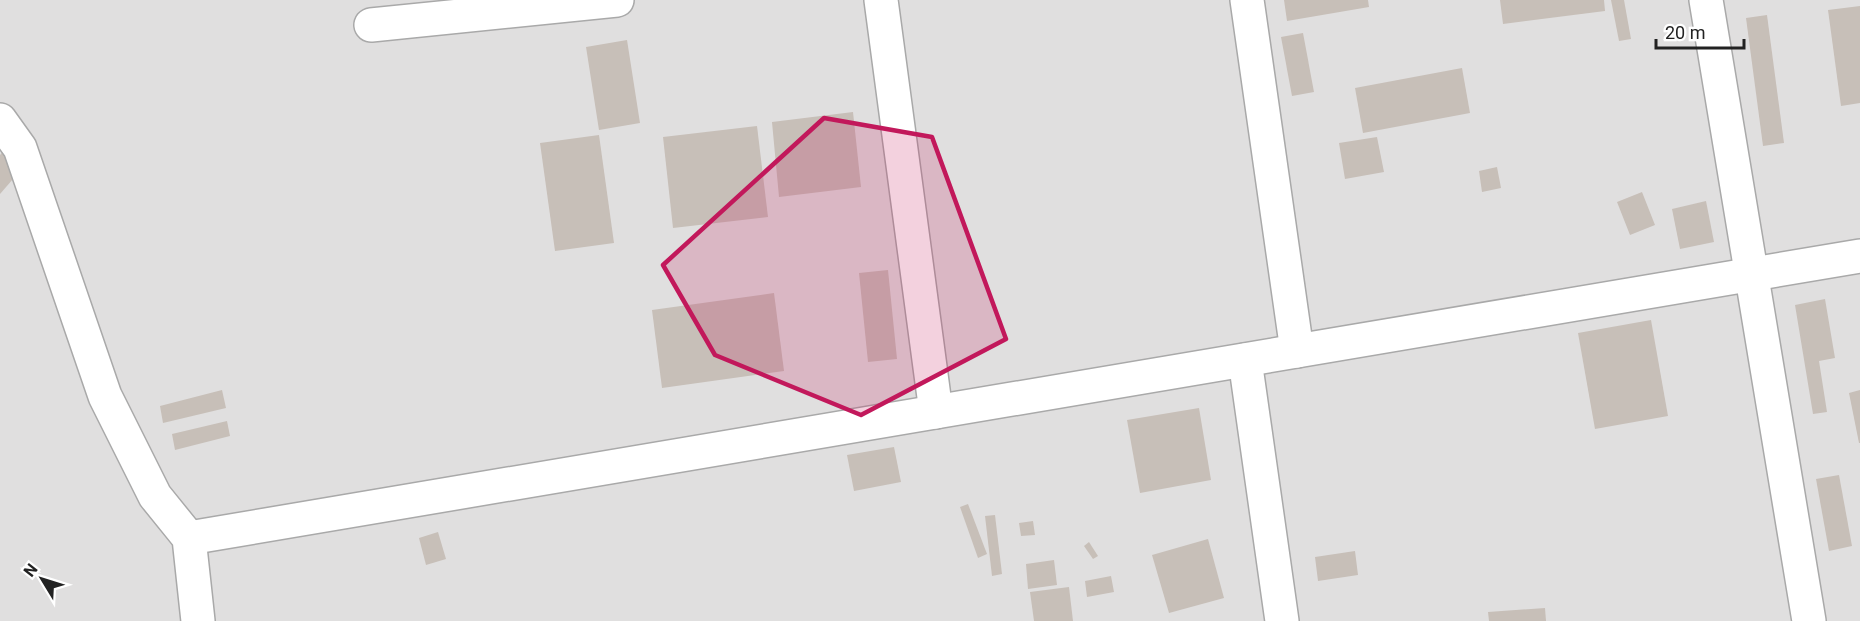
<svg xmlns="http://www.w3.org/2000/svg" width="1860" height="621" font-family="Roboto,sans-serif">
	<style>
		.residential { fill: #e0dfdf }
		.building { fill: #c7bfb8 }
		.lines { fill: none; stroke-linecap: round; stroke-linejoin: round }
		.minor-casing { stroke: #a9a9a9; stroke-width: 36 }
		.minor { stroke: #fff; stroke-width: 33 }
		.marked { fill: #c2185b; fill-opacity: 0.2; stroke: #c2185b; stroke-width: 4.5; stroke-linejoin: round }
	</style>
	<rect width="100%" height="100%" fill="#f2efe9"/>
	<rect class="residential" x="0" y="0" width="1860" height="621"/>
	<g class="building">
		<polygon points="1284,0 1368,0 1369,7 1287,21"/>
		<polygon points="1500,0 1604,0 1605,11 1503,24"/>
		<polygon points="1611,0 1624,0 1631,39 1619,41"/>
		<polygon points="1860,6 1860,103 1841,106 1828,10"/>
		<polygon points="1767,15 1784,143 1763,146 1746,18"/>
		<polygon points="1303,33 1314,92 1292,96 1281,37"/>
		<polygon points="627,40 640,123 599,130 586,47"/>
		<polygon points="1462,68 1470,113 1363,133 1355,88"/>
		<polygon points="853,112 861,187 779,197 772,122"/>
		<polygon points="757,126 768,217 673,228 663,137"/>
		<polygon points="599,135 614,243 555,251 540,143"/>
		<polygon points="1377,137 1384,172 1345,179 1339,143"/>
		<polygon points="7,147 26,164 0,194 0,155"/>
		<polygon points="1497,167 1501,188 1482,192 1479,171"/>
		<polygon points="1642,192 1655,225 1630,235 1617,202"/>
		<polygon points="1706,201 1714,242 1680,249 1672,209"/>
		<polygon points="888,270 897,359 868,362 859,273"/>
		<polygon points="774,293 784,371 662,388 652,310"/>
		<polygon points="1825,299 1835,358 1819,361 1827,412 1813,414 1795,305"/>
		<polygon points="1651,320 1668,416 1595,429 1578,333"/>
		<polygon points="222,390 226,408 163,423 160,406"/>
		<polygon points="1860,390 1860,443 1859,443 1849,393"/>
		<polygon points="1199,408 1211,480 1140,493 1127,420"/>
		<polygon points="227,421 230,436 175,450 172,434"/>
		<polygon points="894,447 901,482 854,491 847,455"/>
		<polygon points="1839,475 1852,546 1829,551 1816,479"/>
		<polygon points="968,504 987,554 978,558 960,507"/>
		<polygon points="995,515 1002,574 992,576 985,516"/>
		<polygon points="1033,521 1035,535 1021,536 1019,523"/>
		<polygon points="438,532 446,559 426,565 419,538"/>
		<polygon points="1208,539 1224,598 1169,613 1152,555"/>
		<polygon points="1089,542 1098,556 1093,559 1084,546"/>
		<polygon points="1355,551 1358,575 1318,581 1315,557"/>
		<polygon points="1054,560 1057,585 1028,589 1026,564"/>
		<polygon points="1111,576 1114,592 1087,597 1085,581"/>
		<polygon points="1069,587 1073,621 1034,621 1030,592"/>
		<polygon points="1545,608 1546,621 1489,621 1488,612"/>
	</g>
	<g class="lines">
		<defs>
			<g id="minor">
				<polyline points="881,0 936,412"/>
				<polyline points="1247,0 1297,351"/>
				<polyline points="1706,0 1809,621"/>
				<polyline points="371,25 617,0"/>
				<polyline points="0,120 20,148 105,396 155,496 189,538 198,621"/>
				<polyline points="1245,360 1282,621"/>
				<polyline points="189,538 1860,256"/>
			</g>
		</defs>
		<use href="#minor" class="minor-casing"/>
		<use href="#minor" class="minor"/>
	</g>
	<path class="marked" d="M824,118l108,19 74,202 -145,76 -146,-60 -52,-90z"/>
	<g transform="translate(42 579) rotate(308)" stroke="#ffffff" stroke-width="4.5" paint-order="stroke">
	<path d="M0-4.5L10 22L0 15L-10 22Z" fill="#222222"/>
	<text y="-9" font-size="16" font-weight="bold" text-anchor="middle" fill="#222222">N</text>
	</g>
	<path d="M1656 39v9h88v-9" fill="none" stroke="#222222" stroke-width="3"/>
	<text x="1665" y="39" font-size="18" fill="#222222" stroke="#ffffff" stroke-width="4.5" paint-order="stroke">20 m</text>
</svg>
